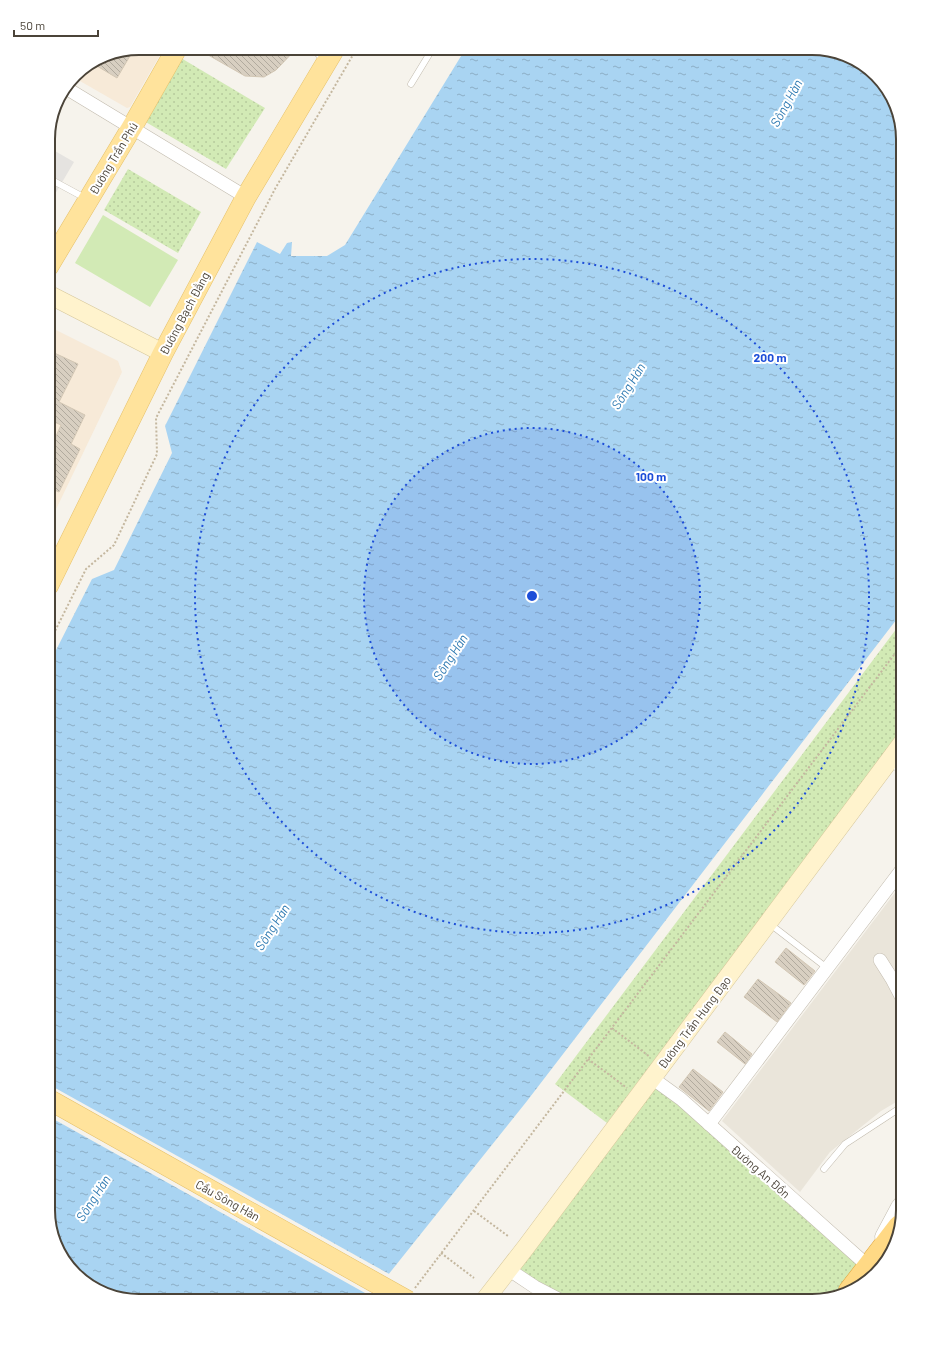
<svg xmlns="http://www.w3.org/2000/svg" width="951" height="1349" font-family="Barlow,sans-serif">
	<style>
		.residential { fill: #eae5da }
		.commercial { fill: #f7ead8 }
		.grass { fill: url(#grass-dots) }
		.garden { fill: #d2eab5 }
		.parking { fill: #e5e3e0 }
		.water { fill: url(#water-ripples) }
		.pier { fill: #f6f3ec }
		.building { fill: url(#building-back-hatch); stroke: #d3c7b4 }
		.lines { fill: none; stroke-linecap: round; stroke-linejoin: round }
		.service-casing { stroke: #c2bbae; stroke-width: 7 }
		.minor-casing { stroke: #c2bbae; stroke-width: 14 }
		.tertiary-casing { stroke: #c2bbae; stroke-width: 17 }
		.secondary-casing { stroke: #d6c79b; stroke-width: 19 }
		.primary-casing { stroke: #e6c16a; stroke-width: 21 }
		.trunk-casing { stroke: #e0a43c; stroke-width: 22 }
		.path { stroke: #c4b79f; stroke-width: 2; stroke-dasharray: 2 2; stroke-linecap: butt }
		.service { stroke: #fff; stroke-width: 6 }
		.minor { stroke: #fff; stroke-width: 13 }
		.tertiary { stroke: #fff; stroke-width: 16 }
		.secondary { stroke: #fff3cd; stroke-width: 18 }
		.primary { stroke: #ffe39c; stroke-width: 20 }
		.trunk { stroke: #ffd985; stroke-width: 21 }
		.primary-bridge-casing { stroke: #e6c16a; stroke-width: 21; stroke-linecap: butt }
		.primary-bridge { stroke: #ffe39c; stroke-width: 20 }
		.ring { fill: none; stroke: #1d4ed8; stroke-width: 2; stroke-dasharray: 2 4 }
		.labels { text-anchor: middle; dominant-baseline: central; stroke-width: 4; stroke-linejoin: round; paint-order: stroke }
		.street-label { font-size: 12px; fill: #4b4439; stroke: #fff }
		.water-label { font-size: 13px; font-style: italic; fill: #2e7ab2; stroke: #fff }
		.rim { fill: none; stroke: #4b4439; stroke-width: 2 }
		.centre { fill: #1d4ed8; stroke: #fff; stroke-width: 2 }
		.ring-label { font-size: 12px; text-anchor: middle; font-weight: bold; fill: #1d4ed8; stroke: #fff; stroke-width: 4; stroke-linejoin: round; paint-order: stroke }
	</style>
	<defs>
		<pattern id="grass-dots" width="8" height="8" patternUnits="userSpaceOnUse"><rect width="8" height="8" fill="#d2eab5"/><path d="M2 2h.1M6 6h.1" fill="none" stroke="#b6ca9c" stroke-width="1.8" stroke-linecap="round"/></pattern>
		<pattern id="water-ripples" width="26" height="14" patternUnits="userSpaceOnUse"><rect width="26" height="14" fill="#a9d4f2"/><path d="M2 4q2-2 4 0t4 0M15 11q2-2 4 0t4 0" fill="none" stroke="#8caec5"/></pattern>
		<pattern id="building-back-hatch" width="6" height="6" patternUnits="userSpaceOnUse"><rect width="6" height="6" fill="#d8cfc1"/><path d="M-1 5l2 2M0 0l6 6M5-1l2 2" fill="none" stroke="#b1aa9e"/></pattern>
	</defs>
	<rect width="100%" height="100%" fill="#f6f3ec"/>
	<polygon class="residential" points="903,882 903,1098 881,1111 830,1152 800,1192 722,1121"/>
	<g class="commercial">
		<polygon points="139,48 164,48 130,107 127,108 73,77 75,75 104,55"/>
		<polygon points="48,326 118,361 122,372 48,526"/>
	</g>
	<g class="grass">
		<polygon points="181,58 265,108 226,169 144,121"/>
		<polygon points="128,169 201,212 178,253 104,210"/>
		<polygon points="903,620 903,729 607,1123 555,1084"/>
		<polygon points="652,1078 868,1266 849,1291 812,1301 566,1301 508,1269"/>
	</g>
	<polygon class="garden" points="103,215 178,260 150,307 75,263"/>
	<polygon class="parking" points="48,147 74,162 48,206"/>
	<polygon class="water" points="466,48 818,48 858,60 891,93 903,139 903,611 527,1101 384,1280 370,1301 133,1301 93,1289 60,1256 48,1210 48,666 92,579 114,570 172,453 165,426 257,242 280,254 287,243 292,242 291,256 327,256 345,245"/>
	<polygon class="pier" points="48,1084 391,1275 374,1298 48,1116"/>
	<g class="building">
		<polygon points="196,48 297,48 276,70 264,77 245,76"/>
		<polygon points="134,49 117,78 92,63 104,55"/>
		<polygon points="48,350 78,364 59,402 85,415 71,444 80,449 59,492 48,487 48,443 52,445 61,425 48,419"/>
		<polygon points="786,948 815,971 804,985 775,962"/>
		<polygon points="758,979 791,1003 777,1022 744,997"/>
		<polygon points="725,1032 752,1054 745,1064 717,1042"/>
		<polygon points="693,1069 723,1092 709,1111 679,1087"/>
	</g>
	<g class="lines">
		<defs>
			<g id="service">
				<polyline points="312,48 324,60"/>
				<polyline points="411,84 433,48"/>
				<polyline points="48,164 48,162"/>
				<polyline points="48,178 85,198"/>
				<polyline points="770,924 827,968"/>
				<polyline points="824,1169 845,1144 903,1106"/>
			</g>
			<g id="minor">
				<polyline points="66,88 246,197"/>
				<polyline points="891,759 903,768"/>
				<polyline points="880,960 892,979 903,1000"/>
				<polyline points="652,1078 681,1099 868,1266"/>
				<polyline points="709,1124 903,868"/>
				<polyline points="508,1269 535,1287 562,1301"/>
			</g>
			<polyline id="tertiary" points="883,1237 899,1207 903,1202"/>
			<g id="secondary">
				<polyline points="48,294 163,353"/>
				<polyline points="484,1301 526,1247 903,742"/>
			</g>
			<g id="primary">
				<polyline points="48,267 132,127 177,48"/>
				<polyline points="48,586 163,353 246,197 335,48"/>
				<polyline points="48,1099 228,1200"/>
			</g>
			<polyline id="trunk" points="849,1291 899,1226"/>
		</defs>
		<use href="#service" class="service-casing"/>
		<use href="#minor" class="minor-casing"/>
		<use href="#tertiary" class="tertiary-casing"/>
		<use href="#secondary" class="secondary-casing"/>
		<use href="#primary" class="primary-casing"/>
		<use href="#trunk" class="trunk-casing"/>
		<g class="path">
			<polyline points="48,645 86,569 114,545 157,454 156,418 275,189 357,48"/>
			<polyline points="612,1028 650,1057"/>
			<polyline points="588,1059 627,1088"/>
			<polyline points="474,1211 508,1236"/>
			<polyline points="441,1253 474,1278"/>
			<polyline points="415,1288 903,643"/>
		</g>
		<use href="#service" class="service"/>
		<use href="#minor" class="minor"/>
		<use href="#tertiary" class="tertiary"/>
		<use href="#secondary" class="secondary"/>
		<use href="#primary" class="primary"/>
		<use href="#trunk" class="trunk"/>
		<defs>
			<polyline id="primary-bridge" points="228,1200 408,1301"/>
		</defs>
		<use href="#primary-bridge" class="primary-bridge-casing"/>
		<use href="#primary-bridge" class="primary-bridge"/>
	</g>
	<circle cx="532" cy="596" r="168" fill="#1d4ed8" fill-opacity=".12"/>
	<g class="ring">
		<circle cx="532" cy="596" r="168"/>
		<circle cx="532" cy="596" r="337"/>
	</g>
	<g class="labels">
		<g class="street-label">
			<text transform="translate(113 158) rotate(-59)">Đường Trần Phú</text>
			<text transform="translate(184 313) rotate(-62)">Đường Bạch Đằng</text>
			<text transform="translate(694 1022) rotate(-53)">Đường Trần Hưng Đạo</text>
			<text transform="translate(761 1171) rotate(41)">Đường An Đồn</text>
			<text transform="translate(228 1200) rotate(29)">Cầu Sông Hàn</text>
		</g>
		<g class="water-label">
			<text transform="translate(786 103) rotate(-61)">Sông Hàn</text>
			<text transform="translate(628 386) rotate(-58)">Sông Hàn</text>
			<text transform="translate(450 657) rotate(-57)">Sông Hàn</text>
			<text transform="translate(272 927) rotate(-57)">Sông Hàn</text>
			<text transform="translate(93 1198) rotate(-57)">Sông Hàn</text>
		</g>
	</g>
	<path d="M0 0H951V1349H0ZM139 55H812A84 84 0 0 1 896 139V1210A84 84 0 0 1 812 1294H139A84 84 0 0 1 55 1210V139A84 84 0 0 1 139 55Z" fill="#fff" fill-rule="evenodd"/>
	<path class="rim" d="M139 55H812A84 84 0 0 1 896 139V1210A84 84 0 0 1 812 1294H139A84 84 0 0 1 55 1210V139A84 84 0 0 1 139 55Z"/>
	<circle cx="532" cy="596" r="6" class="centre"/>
	<g class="ring-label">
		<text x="770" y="362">200 m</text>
		<text x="651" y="481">100 m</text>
	</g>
	<path d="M14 30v6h84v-6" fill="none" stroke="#4b4439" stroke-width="2"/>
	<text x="20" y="30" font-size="12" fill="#4b4439" stroke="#ffffff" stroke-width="3" paint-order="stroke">50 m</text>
</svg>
